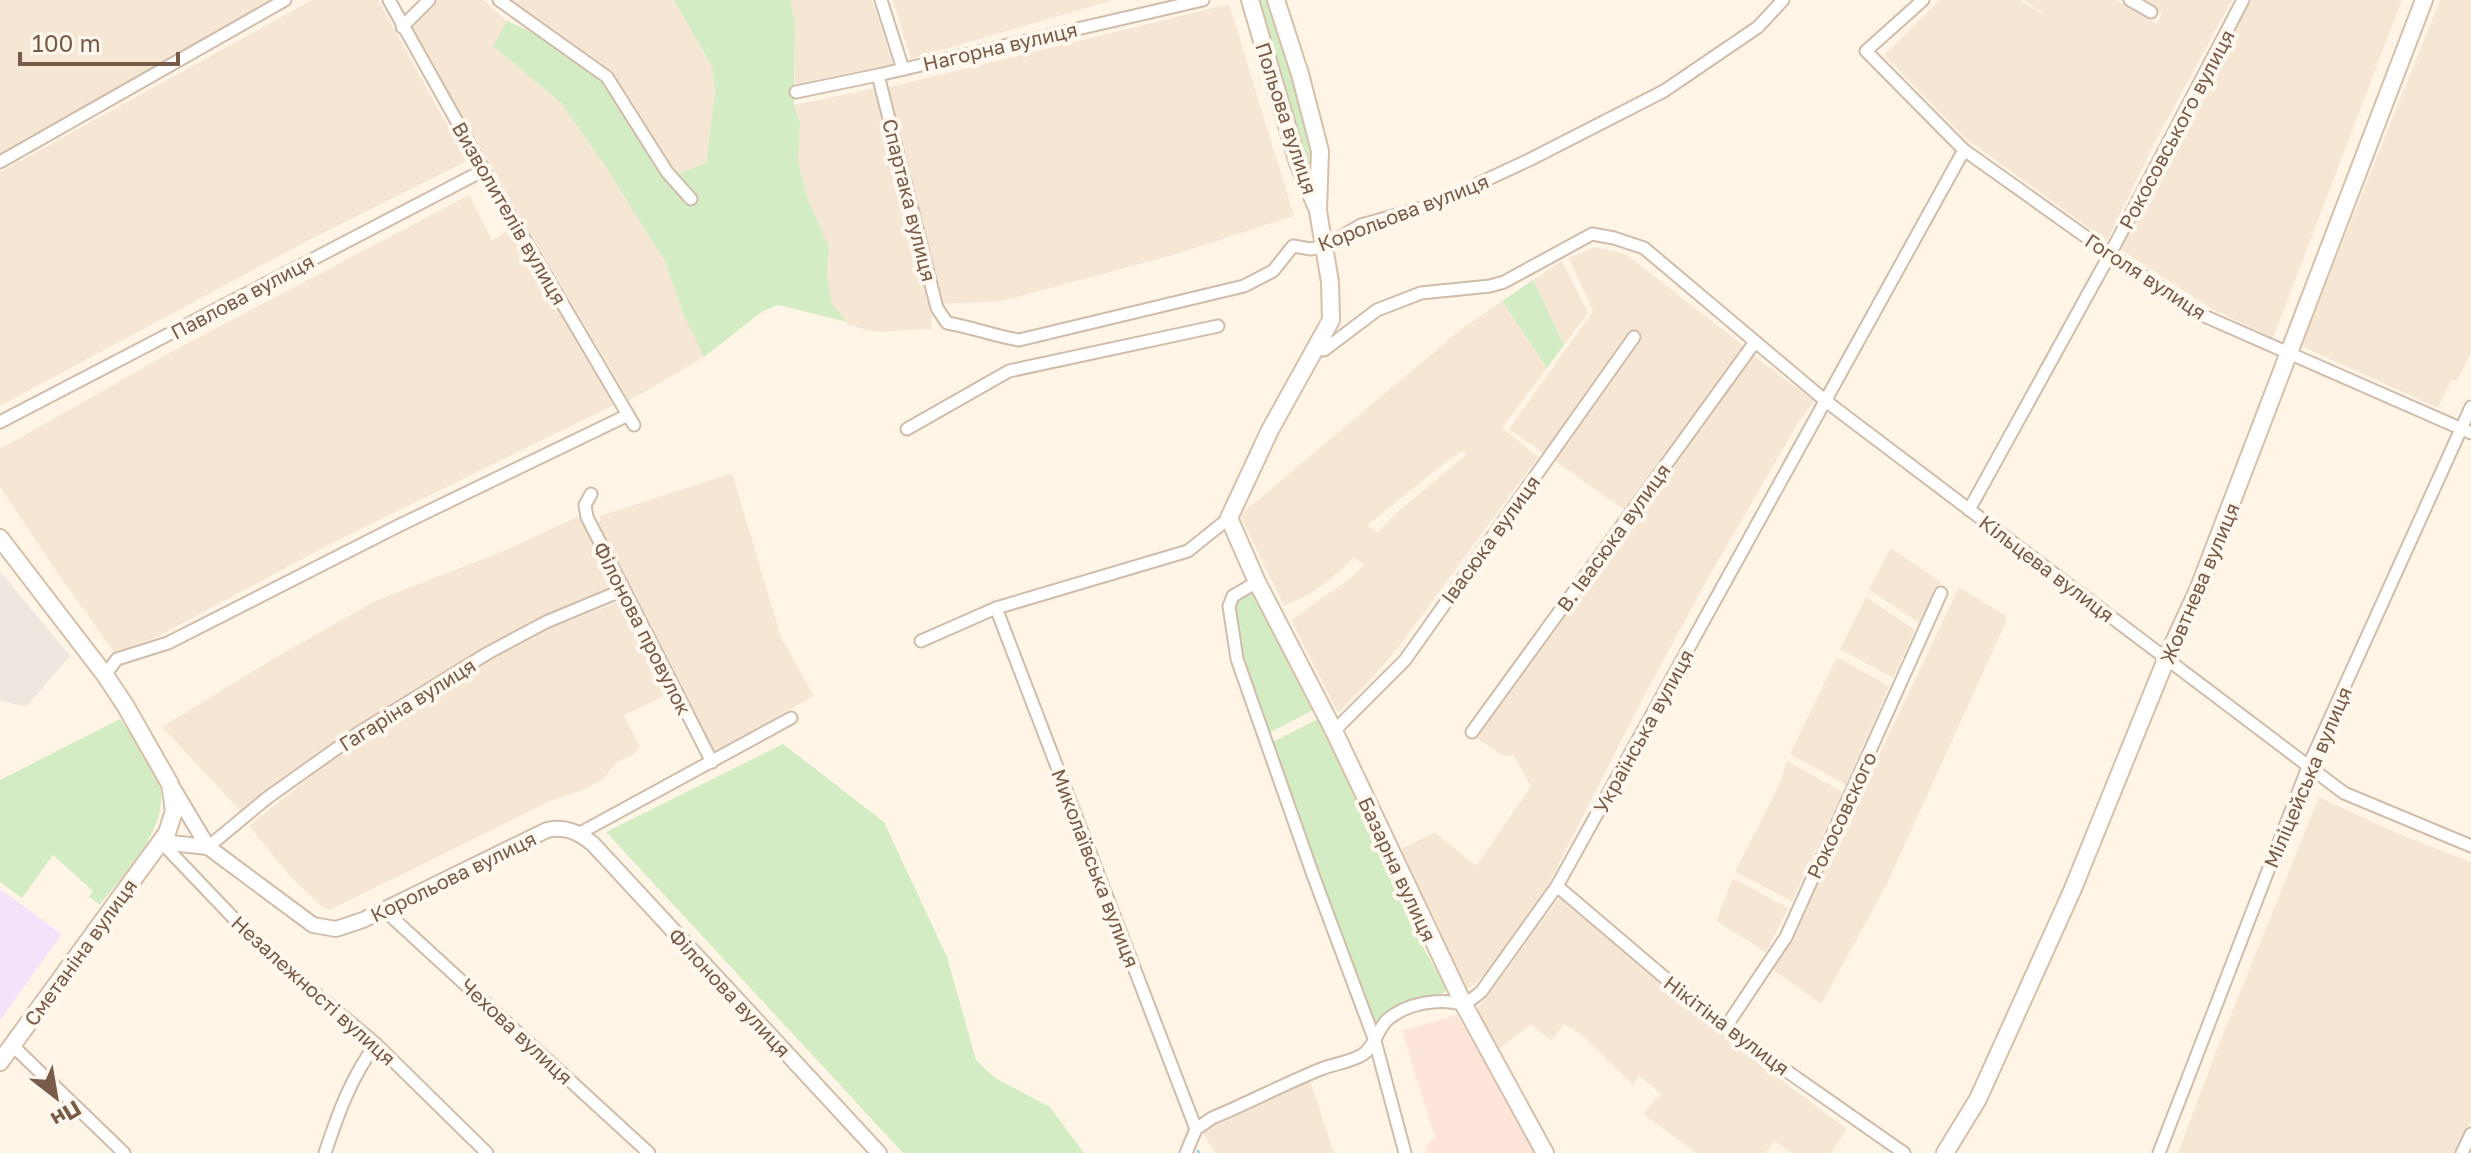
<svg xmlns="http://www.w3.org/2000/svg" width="2471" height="1153" font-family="'Golos Text',sans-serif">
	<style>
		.residential { fill: #f6e7d4; fill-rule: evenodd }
		.commercial { fill: #fee5da }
		.industrial { fill: #eee7e0 }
		.education { fill: #f2e3fa }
		.green { fill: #d4ecc3 }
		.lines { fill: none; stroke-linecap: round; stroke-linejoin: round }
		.stream { stroke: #9fd1db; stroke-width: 3 }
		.minor-casing { stroke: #d0bcab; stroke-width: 15 }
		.tertiary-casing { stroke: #d0bcab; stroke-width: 18 }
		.secondary-casing { stroke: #d6bfab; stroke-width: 20 }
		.minor { stroke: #fff; stroke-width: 11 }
		.tertiary { stroke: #fff; stroke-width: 14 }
		.secondary { stroke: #fff; stroke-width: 16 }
		.labels { text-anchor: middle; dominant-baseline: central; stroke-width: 8; stroke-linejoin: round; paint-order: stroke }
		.street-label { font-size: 20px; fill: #795b49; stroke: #fff8ee }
	</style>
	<rect width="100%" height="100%" fill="#fef5e6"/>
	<g class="residential">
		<polygon points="0,0 274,0 0,153"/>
		<polygon points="312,0 378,0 467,161 309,240 0,406 0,172"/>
		<polygon points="436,0 483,0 507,21 494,46 561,103 583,133 653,238 665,261 683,313 704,357 629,401 409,25"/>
		<polygon points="508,0 674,0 712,67 715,92 706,163 675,175 611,71"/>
		<polygon points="790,0 872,0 893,64 795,84 795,22"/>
		<polygon points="893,0 1110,0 1110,1 911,59"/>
		<polygon points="1940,0 2019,0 2051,19 2024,0 2116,0 2157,24 2162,13 2141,0 2232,0 2154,144 2107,241 1965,138 1884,55"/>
		<polygon points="2252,0 2402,0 2273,338 2212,309 2120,249 2219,54"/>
		<polygon points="2440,0 2471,0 2471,352 2457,381 2451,380 2438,408 2301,346"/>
		<polygon points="1229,4 1294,216 1173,255 1002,301 942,304 886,88"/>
		<polygon points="875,88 931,306 932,329 875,332 849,325 832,305 827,277 829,247 807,197 798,161 800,123 794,105"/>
		<polygon points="469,195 492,240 514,227 614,405 334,542 155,638 114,652 58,574 0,487 0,449 171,352"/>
		<polygon points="1595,247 1626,254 1745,347 1626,511 1509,429 1593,311 1569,258"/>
		<polygon points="1562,261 1588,313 1564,345 1533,280"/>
		<path d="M1502,301l45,67 -45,60 36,29 -140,191 -31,36 -29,29 -47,-93 57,-40 16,-15 -10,-8 -22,21 -22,16 -26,12 -44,-91 219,-184zM1463,451l3,4 -69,57 -20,21 -9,-8 69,-56z"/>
		<polygon points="1752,354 1814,401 1798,423 1708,578 1643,698 1545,891 1501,957 1475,984 1467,989 1399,850 1435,832 1476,866 1531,786 1513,755 1504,756 1473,736 1557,625"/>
		<polygon points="732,473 781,637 814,696 720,749 713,750 599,526 600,516"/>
		<polygon points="579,516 584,519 616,587 521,627 477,652 317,754 242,813 162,727 278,656 375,601 506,550"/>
		<polygon points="1891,548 1941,582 1921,624 1869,590"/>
		<polygon points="1959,587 2006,616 2005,624 1886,886 1821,1004 1772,969 1796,930"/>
		<polygon points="1866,597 1915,630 1893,678 1840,649"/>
		<polygon points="622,601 667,695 624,715 640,747 633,755 617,762 603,779 583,790 548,802 330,910 321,906 289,875 249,826 340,753 471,669 550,628"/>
		<polygon points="1837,657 1889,686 1846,785 1790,754"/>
		<polygon points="1787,761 1843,792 1792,901 1735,872 1779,785"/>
		<polygon points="2319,797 2394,832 2471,862 2471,1121 2455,1153 2178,1153 2215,1054"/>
		<polygon points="1733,878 1788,908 1766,952 1716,921"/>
		<polygon points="1560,897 1731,1043 1847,1129 1831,1153 1791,1153 1775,1141 1765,1153 1696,1153 1643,1114 1661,1094 1639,1075 1633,1085 1584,1037 1564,1024 1551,1041 1531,1024 1497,1051 1475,1012"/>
		<polygon points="1310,1080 1334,1153 1216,1153 1202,1132"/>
	</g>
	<polygon class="commercial" points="1457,1015 1536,1153 1427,1153 1425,1147 1435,1137 1402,1031"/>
	<polygon class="industrial" points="0,571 70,656 26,707 0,700"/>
	<polygon class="education" points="0,889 62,934 0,1020"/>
	<g class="green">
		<path d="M674,0h116l5,22 -1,83 6,18 -2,38 9,36 22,50 -2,27 5,30 15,18 -68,-17 -16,6 -59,46 -21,-44 -18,-52 -61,-97 -43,-61 -68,-57 14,-25c31,12 72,38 97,60l65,100 6,-6 31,-12 9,-71 -3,-25z"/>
		<polygon points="1257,0 1271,0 1313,142 1313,162 1308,168"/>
		<polygon points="1533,280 1564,345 1547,368 1502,301"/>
		<polygon points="1254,590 1315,709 1267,734 1254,702 1232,607 1239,597"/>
		<polygon points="1320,718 1424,949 1448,990 1375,1027 1271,743"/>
		<path d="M120,719c14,20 35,45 40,69 9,40 -37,87 -60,117l-11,-8 4,-6 -40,-36 -31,43 -22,-16v-102z"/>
		<polygon points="783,744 884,822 947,957 976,1060 995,1078 1050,1107 1084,1153 903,1153 606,832"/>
	</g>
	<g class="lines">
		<polyline class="stream" points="1198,1151 1199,1153"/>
		<defs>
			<g id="minor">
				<polyline points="389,0 484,170 634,425"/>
				<polyline points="499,0 607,77 667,172 691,199"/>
				<polyline points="881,0 903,69"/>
				<polyline points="1923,0 1866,51 1964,150 2110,254 2202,315 2471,433"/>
				<polyline points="2130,0 2151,12"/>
				<polyline points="402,27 429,0"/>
				<path d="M878,75l59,233 10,15c25,4 47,13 72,17l225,-54 29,-15 20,-25 18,3 14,-3 36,-21 71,-20 97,-45 135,-69 94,-64 25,-27"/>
				<polyline points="796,92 878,75 1203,0"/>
				<polyline points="0,162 285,0"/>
				<polyline points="1316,348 1324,350 1377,310 1421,293 1490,286 1504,282 1592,234 1614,238 1644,248 1827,402 2344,793 2471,846"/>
				<polyline points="0,422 484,170"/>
				<polyline points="907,429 1009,371 1218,326"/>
				<polyline points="591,494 585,505 587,517 712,762"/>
				<polyline points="1969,510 2110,254 2243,0"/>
				<polyline points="1257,582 1233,596 1229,606 1237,659 1313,875 1375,1041 1405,1153"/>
				<polyline points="996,608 1196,1129"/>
				<polyline points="921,641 996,608 1188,551 1229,518"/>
				<polyline points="105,675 117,659 168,643 398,526 628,415"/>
				<polyline points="1334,731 1405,660 1634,337"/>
				<polyline points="1472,732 1755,342"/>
				<polyline points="580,833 791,718"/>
				<polyline points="161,842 264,950 376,1044 487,1153"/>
				<polyline points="208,847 267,798 357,734 488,653 546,622 623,590"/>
				<polyline points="1557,886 1718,1023 1904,1153"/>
				<polyline points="384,910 649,1153"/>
				<polyline points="1725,1028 1786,937 1941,593"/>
				<polyline points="12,1045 124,1153"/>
				<path d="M325,1153c13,-39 26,-76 51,-109"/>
				<path d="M1186,1153l10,-24 16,-11c36,-15 72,-34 109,-49 13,-5 29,-7 41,-14 13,-8 15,-25 25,-35 20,-17 53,-23 77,-15l17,-13 76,-106 407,-736"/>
				<polyline points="2159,1153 2308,767 2471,407"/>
				<polyline points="2462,1153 2471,1134"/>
			</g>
			<g id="tertiary">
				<polyline points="171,785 208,847"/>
				<path d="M161,842l47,5 105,78 23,4 27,-9 184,-90c19,-4 31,2 46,14l286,309"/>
			</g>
			<g id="secondary">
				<polyline points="1250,0 1298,163 1316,206"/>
				<polyline points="1276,0 1300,74 1320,151 1318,211 1330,282 1331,320 1270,430 1229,518 1257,582 1334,731 1464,1005 1545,1153"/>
				<polyline points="0,538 105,675 125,705 170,784 174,811 167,833 0,1062"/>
				<polyline points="1945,1153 1978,1099 2072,891 2167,657 2198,590 2424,0"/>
			</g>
		</defs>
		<use href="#minor" class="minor-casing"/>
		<use href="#tertiary" class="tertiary-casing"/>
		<use href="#secondary" class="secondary-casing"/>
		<use href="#minor" class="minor"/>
		<use href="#tertiary" class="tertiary"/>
		<use href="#secondary" class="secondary"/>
	</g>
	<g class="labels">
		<g class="street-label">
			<text transform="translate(1000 46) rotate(-13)">Нагорна вулиця</text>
			<text transform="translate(1287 118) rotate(72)">Польова вулиця</text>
			<text transform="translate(2176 129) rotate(-62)">Рокосовського вулиця</text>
			<text transform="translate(910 200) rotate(76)">Спартака вулиця</text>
			<text transform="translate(1403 212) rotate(-21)">Корольова вулиця</text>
			<text transform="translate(510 213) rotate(60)">Визволителів вулиця</text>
			<text transform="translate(2146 276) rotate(33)">Гоголя вулиця</text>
			<text transform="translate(242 296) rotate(-28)">Павлова вулиця</text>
			<text transform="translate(1613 537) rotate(-54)">В. Івасюка вулиця</text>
			<text transform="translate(1490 539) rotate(-54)">Івасюка вулиця</text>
			<text transform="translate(2047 568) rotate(37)">Кільцева вулиця</text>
			<text transform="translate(2199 583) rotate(-67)">Жовтнева вулиця</text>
			<text transform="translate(643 628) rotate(63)">Філонова провулок</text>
			<text transform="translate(407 704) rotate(-32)">Гагаріна вулиця</text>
			<text transform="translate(1643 731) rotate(-61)">Українська вулиця</text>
			<text transform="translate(2307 777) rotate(-67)">Міліцейська вулиця</text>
			<text transform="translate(1841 815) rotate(-65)">Рокосовского</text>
			<text transform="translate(1096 868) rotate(69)">Миколаївська вулиця</text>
			<text transform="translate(1398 869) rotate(65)">Базарна вулиця</text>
			<text transform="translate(453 876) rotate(-26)">Корольова вулиця</text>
			<text transform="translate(80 952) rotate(-54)">Сметаніна вулиця</text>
			<text transform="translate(314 990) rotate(42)">Незалежності вулиця</text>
			<text transform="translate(730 992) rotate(47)">Філонова вулиця</text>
			<text transform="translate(1727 1025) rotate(37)">Нікітіна вулиця</text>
			<text transform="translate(517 1031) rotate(43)">Чехова вулиця</text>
		</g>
	</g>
	<g transform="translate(56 1097) rotate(149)" stroke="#fff8ee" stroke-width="6" paint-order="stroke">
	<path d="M0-6L14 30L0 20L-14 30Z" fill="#795b49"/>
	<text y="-12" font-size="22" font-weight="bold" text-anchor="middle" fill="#795b49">Пн</text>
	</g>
	<path d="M20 52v12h158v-12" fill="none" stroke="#795b49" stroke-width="4"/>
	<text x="32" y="52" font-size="24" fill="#795b49" stroke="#fff8ee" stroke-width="6" paint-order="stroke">100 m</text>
</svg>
